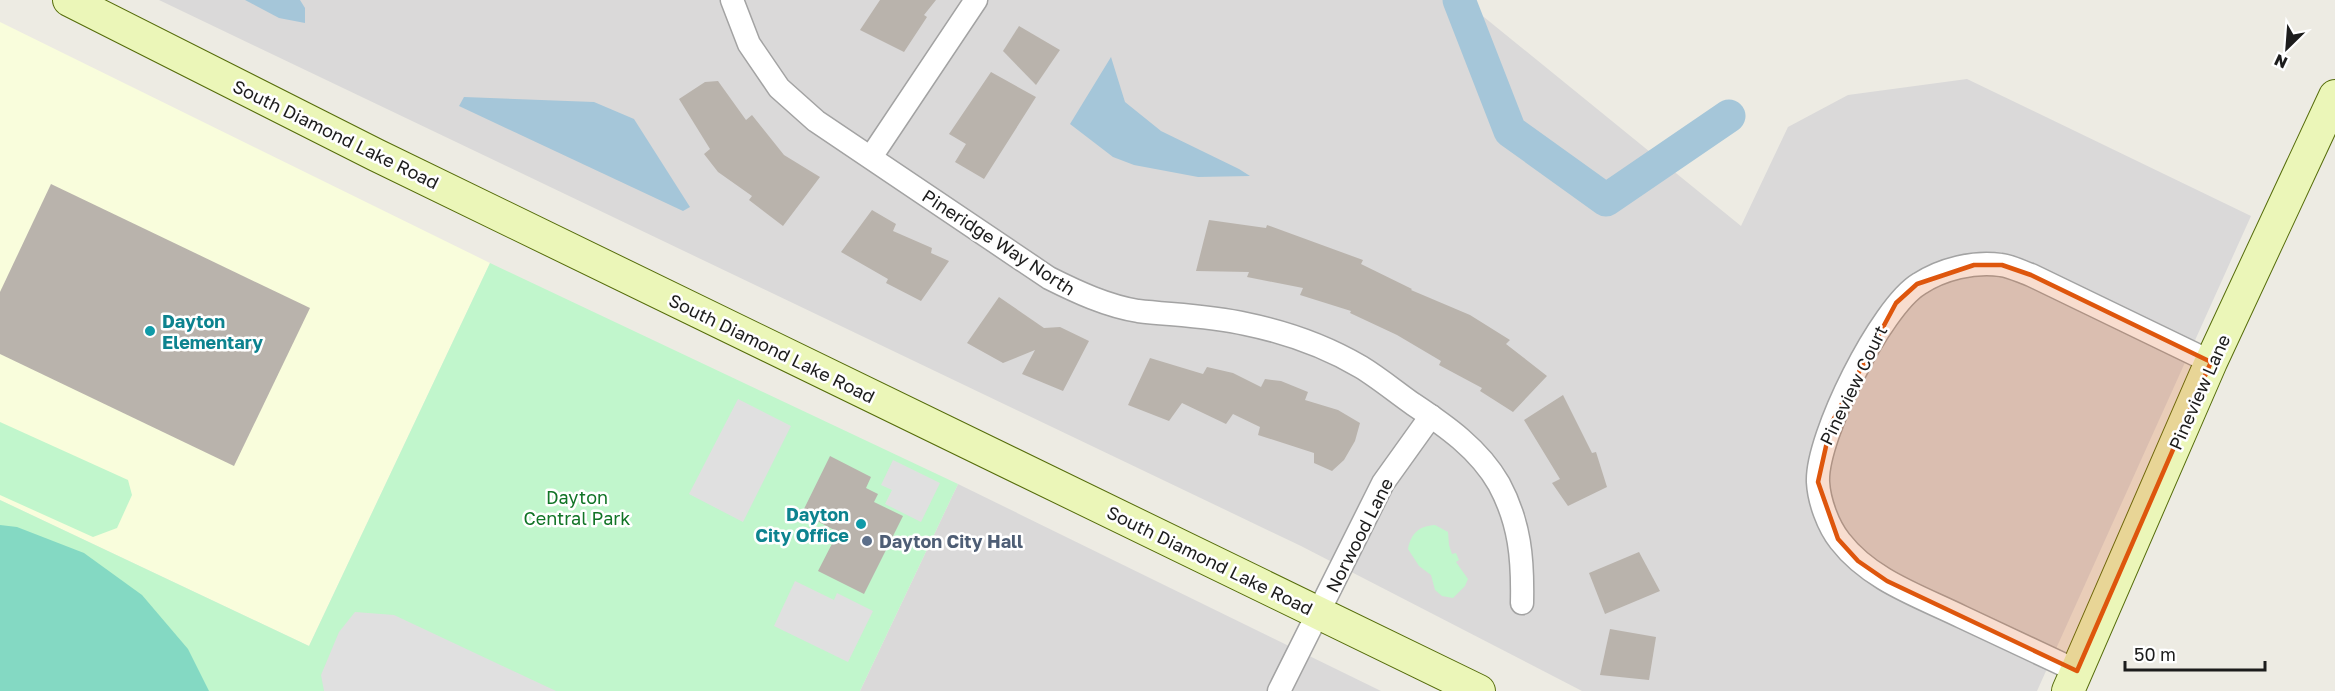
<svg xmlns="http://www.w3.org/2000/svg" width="2335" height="691" font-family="'Golos Text',sans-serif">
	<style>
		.residential { fill: #dad9d9 }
		.education { fill: #f9fddc }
		.park { fill: #c1f6cc }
		.pitch { fill: #84d9c3 }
		.parking { fill: #e0e0e0 }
		.water { fill: #a5c6d9 }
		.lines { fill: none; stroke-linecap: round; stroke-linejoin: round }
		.river { stroke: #a5c6d9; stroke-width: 33 }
		.building { fill: #b9b3ac }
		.street-casing { stroke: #a3a3a3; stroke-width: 25 }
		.secondary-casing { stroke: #556c0a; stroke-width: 34 }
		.street { stroke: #fff; stroke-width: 22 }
		.secondary { stroke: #ebf6b8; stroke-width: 32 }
		.marked { fill: #de560d; fill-opacity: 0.2; stroke: #de560d; stroke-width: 4.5; stroke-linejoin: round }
		.culture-dot { fill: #0f9aa8; stroke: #fff; stroke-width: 2 }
		.service-dot { fill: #5c6f8a; stroke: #fff; stroke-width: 2 }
		.labels { text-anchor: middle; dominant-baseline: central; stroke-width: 5; stroke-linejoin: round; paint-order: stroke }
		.street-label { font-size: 18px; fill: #1c1c1c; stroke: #fff }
		.culture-label { font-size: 18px; font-weight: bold; fill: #0d838f; stroke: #fff; text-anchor: start }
		.park-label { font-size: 18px; fill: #117426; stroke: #fff }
		.service-label { font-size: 18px; font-weight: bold; fill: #4e5e75; stroke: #fff; text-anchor: start }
	</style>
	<rect width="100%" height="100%" fill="#edebe3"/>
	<g class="residential">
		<polygon points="159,0 1463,0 1741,226 1788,127 1848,95 1967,79 2251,216 2037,691 1582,691 1301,546"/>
		<polygon points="958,484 1381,691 860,691"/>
	</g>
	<polygon class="education" points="0,22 490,263 309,646 0,500"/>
	<g class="park">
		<polygon points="490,263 958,484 860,691 0,691 0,500 309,646"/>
		<polygon points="0,422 128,480 132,495 117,528 93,537 0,495"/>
		<path d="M1435,525l13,7 1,13 3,9 4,-1 3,7 -3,2 12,17 -3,7 -12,12 -11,-2 -7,-6 -4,-15 -12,-9 -11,-17c3,-16 11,-23 27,-24z"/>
	</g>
	<polygon class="pitch" points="0,525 17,527 84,553 142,595 188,649 209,691 0,691"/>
	<g class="parking">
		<polygon points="738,399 791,426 743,522 689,494"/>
		<polygon points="893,460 940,483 921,522 885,504 892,490 881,485"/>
		<polygon points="795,581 834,600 837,593 873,611 848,662 774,626"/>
		<polygon points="355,612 394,615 556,691 324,691 321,675 339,632"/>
	</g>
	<g class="water">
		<polygon points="245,0 300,0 305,8 305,23 279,18"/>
		<polygon points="1111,57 1125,102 1161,131 1239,169 1250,176 1198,177 1134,165 1113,157 1070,124"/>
		<polygon points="464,97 594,102 634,119 690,207 683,211 459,106"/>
	</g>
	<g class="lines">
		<polyline class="river" points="1459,0 1510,131 1606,200 1729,116"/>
	</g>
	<g class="building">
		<polygon points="880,0 936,0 924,15 927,17 904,52 860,30"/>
		<polygon points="1019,26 1060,50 1036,85 1003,51"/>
		<polygon points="991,72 1036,97 984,179 955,162 966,144 949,134"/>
		<polygon points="718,81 746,120 752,115 784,155 820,177 783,226 749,200 752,196 718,172 704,154 710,149 679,99 705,82"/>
		<polygon points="51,184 310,308 234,466 0,354 0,292"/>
		<polygon points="872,210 896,224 893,231 932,248 931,253 949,261 921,301 886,283 888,279 841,252"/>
		<polygon points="1209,220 1266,228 1267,225 1363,260 1361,264 1412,289 1411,290 1470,315 1510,340 1506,344 1547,376 1513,412 1480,391 1482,388 1439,365 1441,361 1397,335 1350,313 1351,311 1300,295 1303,288 1247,277 1249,272 1196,271"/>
		<polygon points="999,297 1044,328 1060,327 1089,341 1063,391 1022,374 1035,350 1003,363 967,343"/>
		<polygon points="1150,358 1203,374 1207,367 1233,373 1261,387 1265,379 1281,381 1308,392 1305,400 1338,410 1360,423 1355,441 1344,460 1332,471 1314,463 1314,453 1258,435 1260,427 1233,414 1226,424 1182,403 1169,421 1128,405"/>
		<polygon points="1563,395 1592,453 1596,452 1607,487 1568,506 1552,483 1560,479 1524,420"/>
		<polygon points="830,456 871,477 866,488 878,494 874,502 903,516 864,594 818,571 838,532 802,513"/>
		<polygon points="1639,552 1660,591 1605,614 1589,573"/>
		<polygon points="1610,629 1656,637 1649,680 1600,675"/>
	</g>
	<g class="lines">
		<defs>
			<g id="street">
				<path d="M732,0l17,44 30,44 37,33 233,157c28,14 58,28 89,33 36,4 72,5 108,13 39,8 81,23 115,43 18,11 35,25 52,37 33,22 66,45 86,80 21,39 24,75 23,119"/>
				<polyline points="871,157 976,0"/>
				<path d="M2077,671c-39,-18 -77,-36 -115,-54 -43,-21 -92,-37 -122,-76 -12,-15 -21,-40 -22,-59 -2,-45 63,-175 101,-198 23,-15 55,-23 82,-19 10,1 21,7 30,10l180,87"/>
				<polyline points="1279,691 1383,483 1431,416"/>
			</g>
			<g id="secondary">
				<polyline points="69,0 376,155 1479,691"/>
				<polyline points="2068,691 2211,362 2335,96"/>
			</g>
		</defs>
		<use href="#street" class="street-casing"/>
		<use href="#secondary" class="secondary-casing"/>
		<use href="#street" class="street"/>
		<use href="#secondary" class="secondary"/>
	</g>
	<path class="marked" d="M1974,265h28l29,10 180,87 -134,309 -190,-90 -29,-20 -20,-22 -20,-57 13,-58 65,-121 21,-19z"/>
	<g class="culture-dot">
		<circle cx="150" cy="331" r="6"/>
		<circle cx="861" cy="524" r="6"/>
	</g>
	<circle class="service-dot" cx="867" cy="541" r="6"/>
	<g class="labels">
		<g class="street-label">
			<text transform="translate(336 134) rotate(26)">South Diamond Lake Road</text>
			<text transform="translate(999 242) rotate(33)">Pineridge Way North</text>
			<text transform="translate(772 348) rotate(26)">South Diamond Lake Road</text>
			<text transform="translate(1853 385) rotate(-64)">Pineview Court</text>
			<text transform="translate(2199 392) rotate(-66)">Pineview Lane</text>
			<text transform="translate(1359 535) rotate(-63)">Norwood Lane</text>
			<text transform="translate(1210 560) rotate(26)">South Diamond Lake Road</text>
		</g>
		<g class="culture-label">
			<text x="162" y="321">Dayton<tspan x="162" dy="21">Elementary</tspan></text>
			<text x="849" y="514" text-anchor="end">Dayton<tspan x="849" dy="21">City Office</tspan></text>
		</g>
		<g class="park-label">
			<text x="577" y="497">Dayton<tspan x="577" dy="21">Central Park</tspan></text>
		</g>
		<g class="service-label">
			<text x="879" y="541">Dayton City Hall</text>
		</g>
	</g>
	<g transform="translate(2287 48) rotate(205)" stroke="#ffffff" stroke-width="4.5" paint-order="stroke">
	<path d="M0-4.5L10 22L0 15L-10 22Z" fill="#1c1c1c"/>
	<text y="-9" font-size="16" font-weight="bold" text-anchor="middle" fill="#1c1c1c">N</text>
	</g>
	<path d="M2125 661v9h140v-9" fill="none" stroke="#1c1c1c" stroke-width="3"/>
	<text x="2134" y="661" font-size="18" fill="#1c1c1c" stroke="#ffffff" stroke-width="4.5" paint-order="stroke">50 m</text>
</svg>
